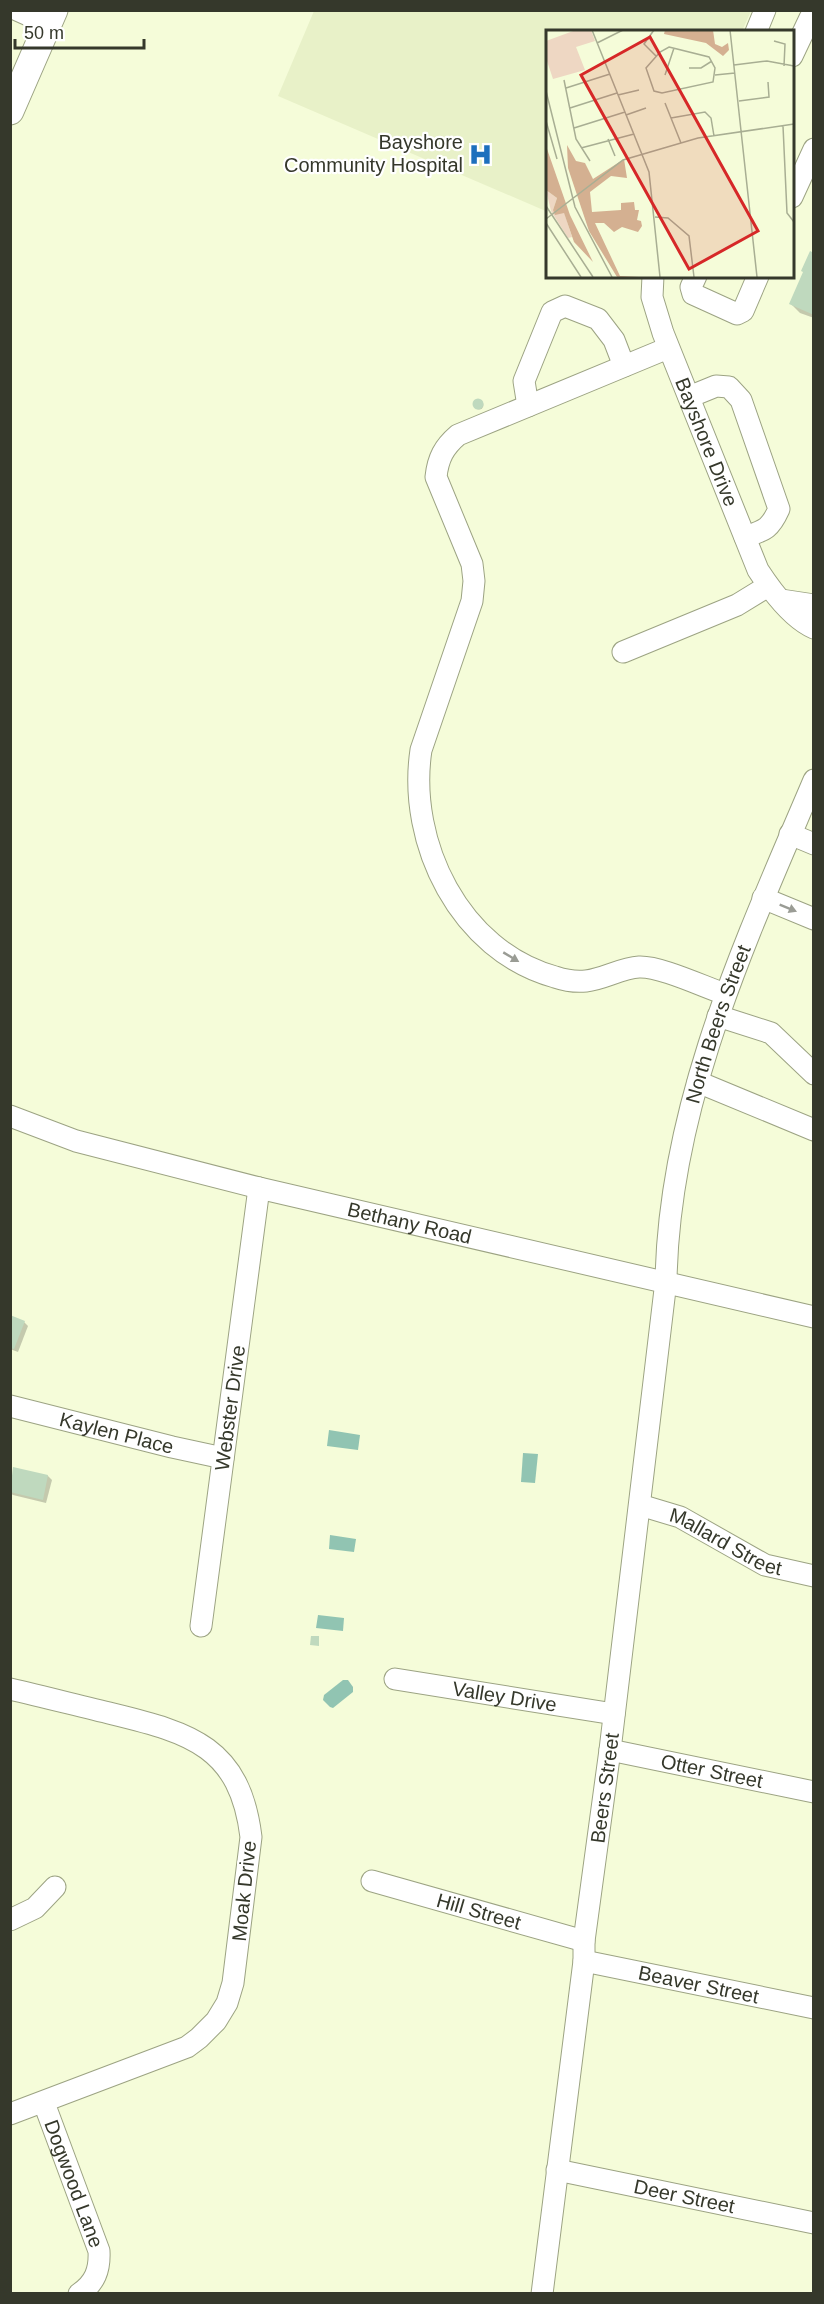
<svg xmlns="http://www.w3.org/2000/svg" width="824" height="2304" font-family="Helvetica,sans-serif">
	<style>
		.built { fill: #e8f1c8 }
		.water { fill: #91c4b2 }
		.shadow { fill: #0003 }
		.building { fill: #bfd9be }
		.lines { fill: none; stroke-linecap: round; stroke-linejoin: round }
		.minor-casing { stroke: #9ca383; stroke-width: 23 }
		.major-casing { stroke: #9ca383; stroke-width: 29 }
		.minor { stroke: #fff; stroke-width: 21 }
		.major { stroke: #fff; stroke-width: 27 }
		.oneway { fill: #9a9c95 }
		.labels { text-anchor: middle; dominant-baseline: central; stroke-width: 4.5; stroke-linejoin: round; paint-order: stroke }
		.poi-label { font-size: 20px; fill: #35382b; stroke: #fff; text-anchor: end }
		.street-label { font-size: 20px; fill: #35382b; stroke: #fff }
		.inset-road { fill: none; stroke: #a8ae93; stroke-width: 1.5 }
		.view { fill: #d62828; fill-opacity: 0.15; stroke: #d62828; stroke-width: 3 }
		.inset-edge { fill: none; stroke: #35382b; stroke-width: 3 }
	</style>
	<rect width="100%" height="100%" fill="#f5fcd9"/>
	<polygon class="built" points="314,11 314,10 751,11 742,31 548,32 548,212 278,96"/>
	<g class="water">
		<polygon points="329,1430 360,1435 358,1450 327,1446"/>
		<polygon points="523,1453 538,1454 535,1483 521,1482"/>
		<polygon points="330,1535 356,1539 354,1552 329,1549"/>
		<polygon points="318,1615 344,1618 343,1631 316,1628"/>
		<polygon points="343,1680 348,1680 353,1687 353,1692 333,1708 330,1707 323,1700 324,1695"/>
	</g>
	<g class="shadow">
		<polygon points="814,253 814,318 800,313 791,304"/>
		<circle cx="479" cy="405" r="4.5"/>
		<polygon points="10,1317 24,1322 28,1326 18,1352 10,1349"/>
		<polygon points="14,1469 48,1476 52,1480 46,1503 13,1495 10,1493"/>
	</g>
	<g class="building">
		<polygon points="810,251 814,253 814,315 789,304 803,272 801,271"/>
		<circle cx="478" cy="404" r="5.5"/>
		<polygon points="10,1315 25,1321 14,1349 10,1348"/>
		<polygon points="13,1467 48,1475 43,1500 10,1492"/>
		<polygon points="311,1636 319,1636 319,1646 310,1645"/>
	</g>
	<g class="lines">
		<defs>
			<g id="minor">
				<polyline points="17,10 48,24"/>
				<polyline points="756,32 765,10"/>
				<polyline points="792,56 810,18 814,15"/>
				<polyline points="792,197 814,149"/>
				<path id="s1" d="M653,276l-1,21 11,36 95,237c13,20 33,48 56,58"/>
				<polyline points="696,276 691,287 693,294 737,314 743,311 758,276"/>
				<path d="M668,348l-210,87c-14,12 -20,23 -22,42l36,87 2,17 -2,20 -51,149c-14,93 39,201 134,227 9,3 22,5 31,4 18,-2 35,-13 53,-14 21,-1 65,20 86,27"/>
				<path d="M689,397l27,-11 13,1 12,13 38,109c-9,20 -14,21 -34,28"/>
				<polyline points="528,406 524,381 552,312 565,306 598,319 614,340 624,366"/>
				<polyline points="781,600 814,605"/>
				<polyline points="623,652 737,605 768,586"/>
				<polyline points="790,834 814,844"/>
				<polyline points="763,898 814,919"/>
				<polyline points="718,1016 771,1033 814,1074"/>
				<polyline points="698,1082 814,1130"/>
				<path id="s2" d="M10,1116l66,25 183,47 555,129"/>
				<path id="s3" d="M10,1406l162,41 51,11"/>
				<path id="s4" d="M640,1505l40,12 85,48 49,11"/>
				<path id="s5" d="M201,1626l58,-438"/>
				<path id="s6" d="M395,1679l219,35"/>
				<path d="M10,1689c35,8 69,17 103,25 78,19 127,33 138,123l-18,146 -6,20 -11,18 -17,17 -12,9 -177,67"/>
				<path id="s7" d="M610,1750l204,42"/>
				<path id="s8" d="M372,1881l212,60"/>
				<polyline points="10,1920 35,1908 55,1887"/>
				<path id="s9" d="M584,1961l230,47"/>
				<path id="s10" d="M44,2103l55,148c1,19 -4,32 -20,43"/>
				<path id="s11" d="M557,2170l257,53"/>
				<path id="s12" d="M542,2294l42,-333v-20l26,-191 56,-469c3,-177 80,-341 148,-501"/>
			</g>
			<polyline id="major" points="10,111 54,10"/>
		</defs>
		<use href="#minor" class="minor-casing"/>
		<use href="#major" class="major-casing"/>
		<use href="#minor" class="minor"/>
		<use href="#major" class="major"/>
	</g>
	<defs><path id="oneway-solid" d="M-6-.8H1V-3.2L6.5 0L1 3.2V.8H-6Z" transform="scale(1.5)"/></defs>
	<g class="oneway">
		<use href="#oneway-solid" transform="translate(788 908) rotate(22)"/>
		<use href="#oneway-solid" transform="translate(511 957) rotate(31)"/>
	</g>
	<defs>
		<symbol id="hospital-bare" viewBox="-9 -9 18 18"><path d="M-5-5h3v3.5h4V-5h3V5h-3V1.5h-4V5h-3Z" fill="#1d6fbd" stroke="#fff" stroke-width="2.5" paint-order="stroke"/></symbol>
	</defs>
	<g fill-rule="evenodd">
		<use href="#hospital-bare" x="464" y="138" width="33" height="33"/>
	</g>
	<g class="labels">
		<g class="poi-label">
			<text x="463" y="142">Bayshore<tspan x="463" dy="23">Community Hospital</tspan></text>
		</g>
		<g class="street-label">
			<text stroke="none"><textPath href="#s1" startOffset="176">Bayshore Drive</textPath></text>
			<text stroke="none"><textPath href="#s12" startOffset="1284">North Beers Street</textPath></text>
			<text stroke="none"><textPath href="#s2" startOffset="414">Bethany Road</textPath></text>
			<text stroke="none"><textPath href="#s5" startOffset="220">Webster Drive</textPath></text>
			<text stroke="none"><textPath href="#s3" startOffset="110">Kaylen Place</textPath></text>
			<text stroke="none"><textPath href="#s4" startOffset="94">Mallard Street</textPath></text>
			<text stroke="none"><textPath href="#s6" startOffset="111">Valley Drive</textPath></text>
			<text stroke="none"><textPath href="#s7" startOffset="104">Otter Street</textPath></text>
			<text stroke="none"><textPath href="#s12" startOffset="510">Beers Street</textPath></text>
			<text transform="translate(244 1891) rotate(-84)">Moak Drive</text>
			<text stroke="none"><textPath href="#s8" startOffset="111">Hill Street</textPath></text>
			<text stroke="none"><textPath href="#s9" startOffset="117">Beaver Street</textPath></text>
			<text stroke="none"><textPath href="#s10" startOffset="86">Dogwood Lane</textPath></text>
			<text stroke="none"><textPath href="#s11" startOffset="130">Deer Street</textPath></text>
		</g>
	</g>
	<g transform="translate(546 30)">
		<rect width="248" height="248" fill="#f5fcd9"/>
		<path d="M30,0h15l4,11 -19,6 9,23 -32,9 -7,-21v-17zM0,160l11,8 -4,12 11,2 8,25 -4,1 -17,-27z" fill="#eed7c3"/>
		<path d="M119,0h48l2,14 7,3 6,-4 1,7 -6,6 -17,-13 -42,-9zM21,115l9,16 9,2 8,16 31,-20 3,19 -16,-2 -21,16 2,20 29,-2v-7l13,-1 1,8h4l-2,10 4,1 1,5 -4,6 -16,-5 -8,5 -10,-9h-9l25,53 19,1h-22l-28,-46 -21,-63zM0,116l24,69 23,47 -19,-20 -10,-29 -9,2 -2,-5 4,-12 -11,-8z" fill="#d4b091"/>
		<path class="inset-road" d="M46,0l57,142 11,105M108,0l-10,14 12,12M184,0l27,247M228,11l11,3 -1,22M51,13l26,-13M123,17l40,10 6,11 -2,14 -51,11 -8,-2 -8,-23 14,-16zM188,35l33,-4 27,5M143,38h12l11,-7M119,45l9,-27M169,45l20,-2M18,50l12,59 14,22M20,58l44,-14M0,61l29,116 37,70M72,65l21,-5M193,71l30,-4 -1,-15M119,73l16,40M24,78l47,-15M80,85l20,-7M125,88l34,-6 6,6 3,18M0,91l11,38M237,96l4,87 7,9M28,98l51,-16M62,109l7,17M35,118l53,-14M0,176l47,71M109,187l13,1 21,18 5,41M0,189l77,-59 75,-22 96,-14M0,193l35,54"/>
		<path class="view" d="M104,7l108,194 -69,38 -108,-194z"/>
		<rect width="248" height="248" class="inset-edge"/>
	</g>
	<rect width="824" height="2304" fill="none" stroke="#35382b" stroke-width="24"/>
	<path d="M15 39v9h129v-9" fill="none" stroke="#35382b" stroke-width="3"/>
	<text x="24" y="39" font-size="18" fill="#35382b" stroke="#ffffff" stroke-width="4.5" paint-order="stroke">50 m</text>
</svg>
